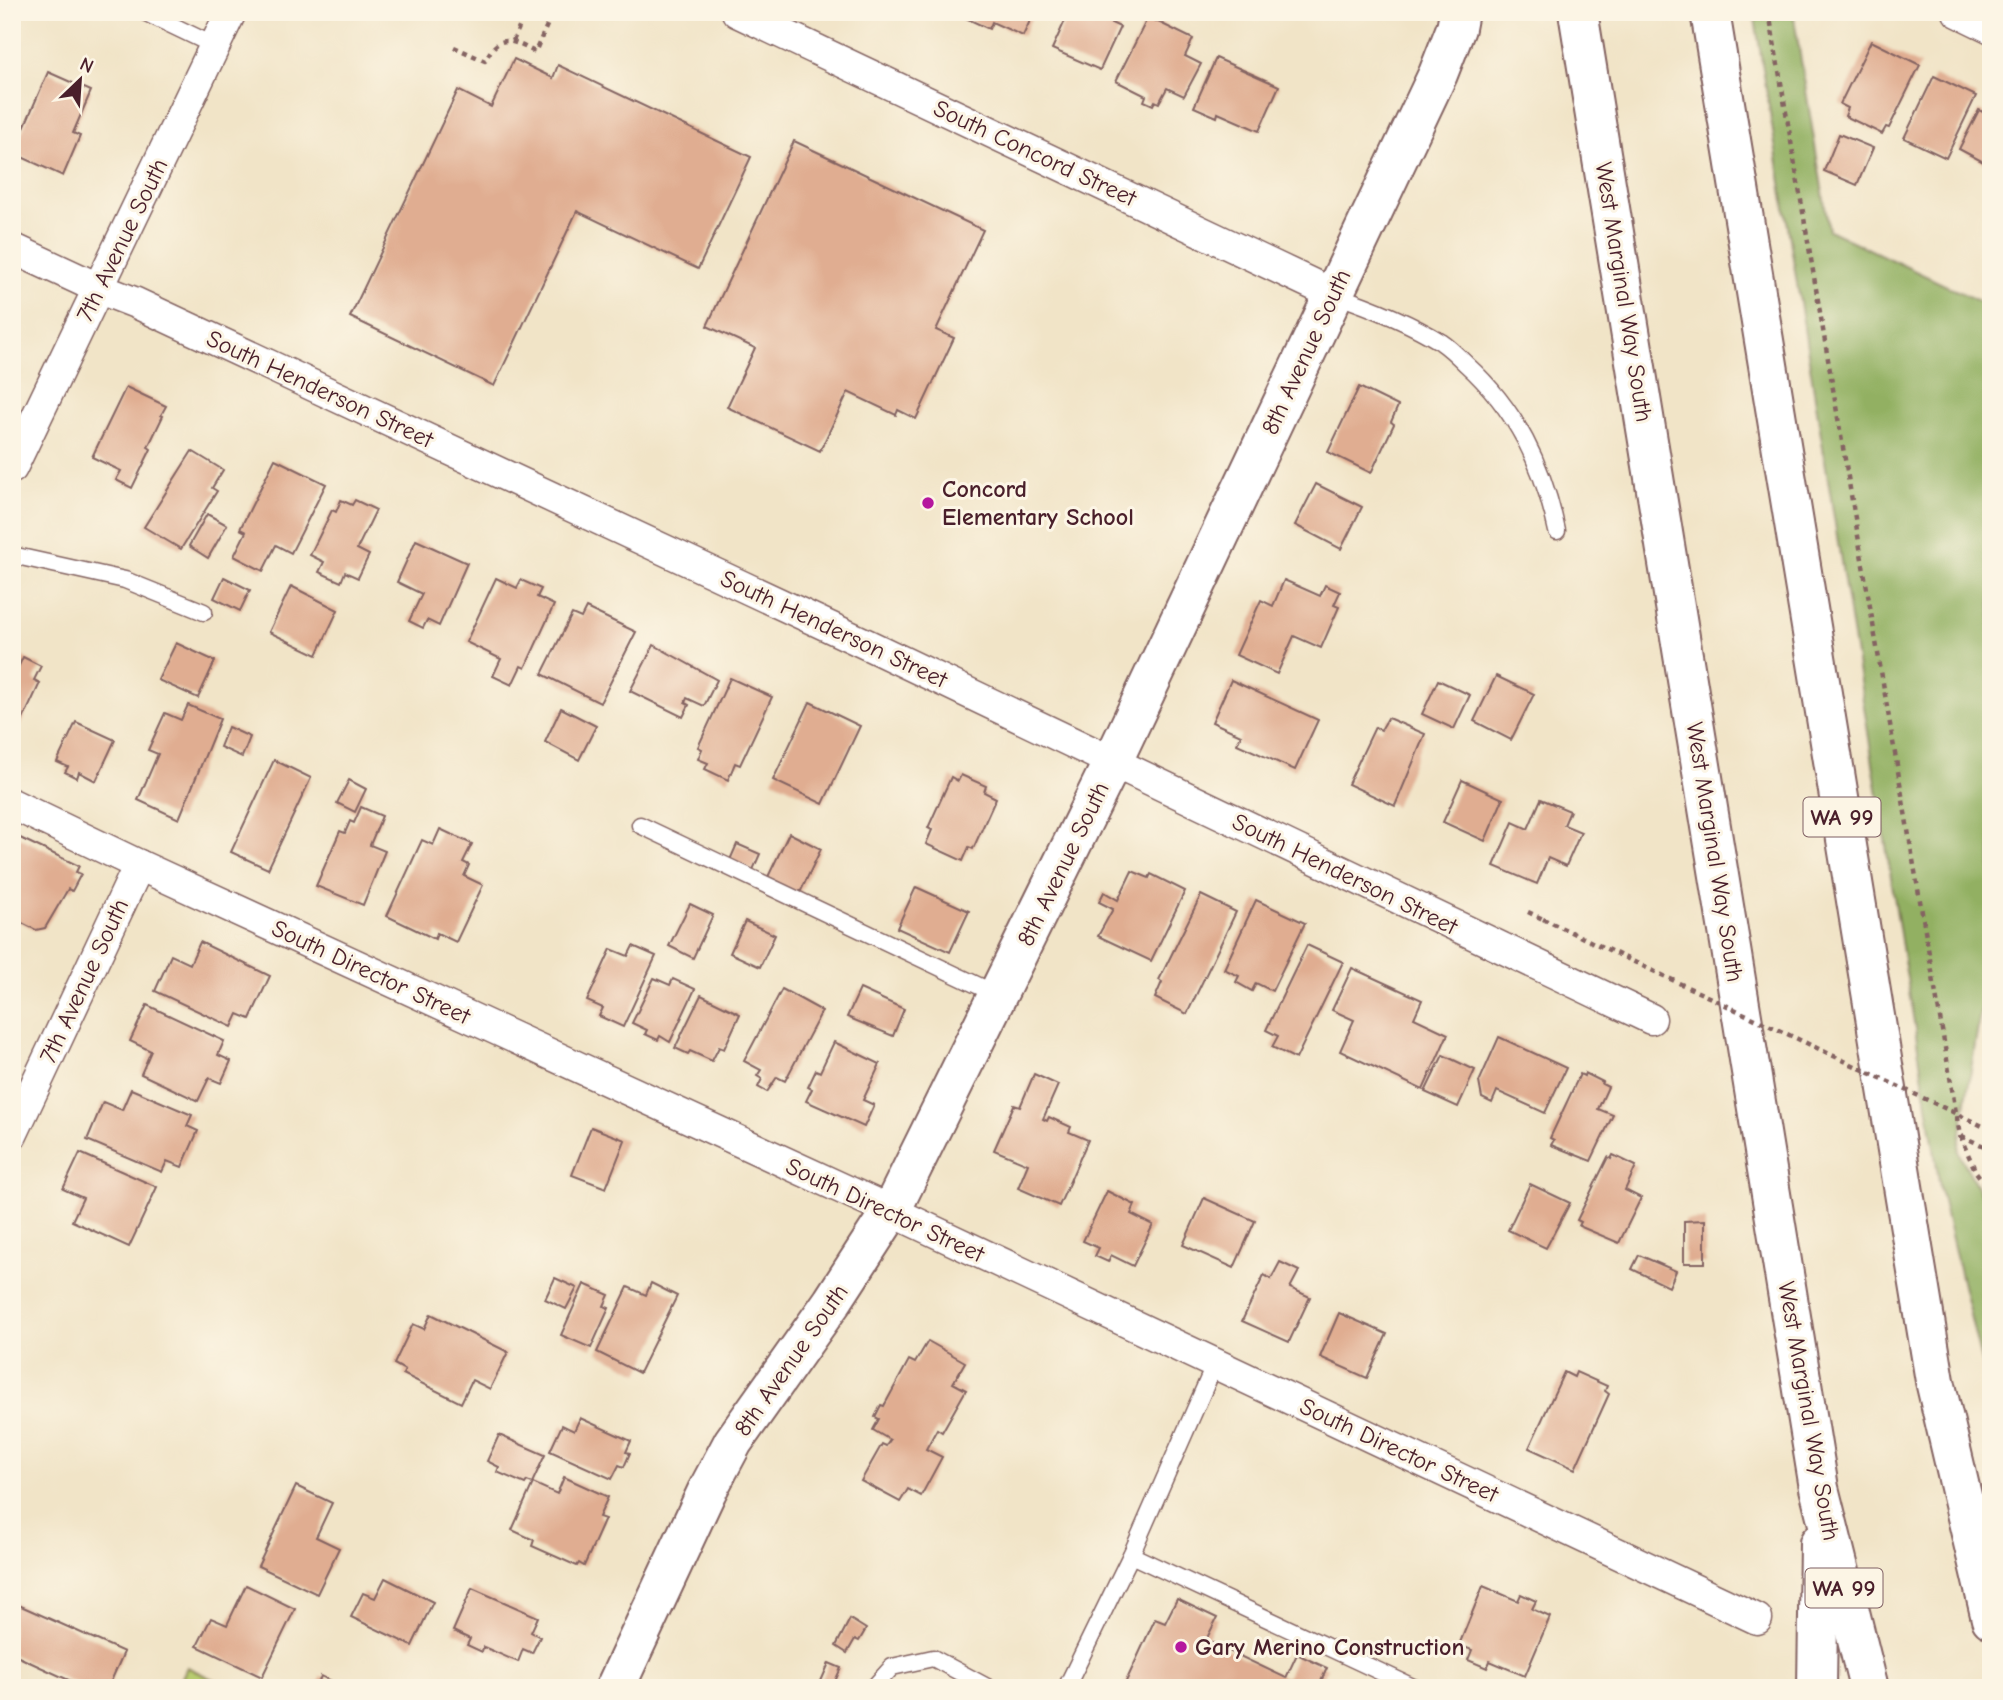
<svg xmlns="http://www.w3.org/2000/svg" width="2003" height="1700" font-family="'Comic Neue',sans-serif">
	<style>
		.green { fill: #b8cc6f; stroke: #81764d; stroke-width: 2 }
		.forest { fill: #92b062; stroke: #6e6846; stroke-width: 2 }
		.building { fill: #e0ad91 }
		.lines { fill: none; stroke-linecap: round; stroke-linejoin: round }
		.lane-casing { stroke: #846462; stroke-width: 19 }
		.street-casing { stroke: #846462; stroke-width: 33 }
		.secondary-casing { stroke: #846462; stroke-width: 42 }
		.highway-casing { stroke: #846462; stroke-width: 42 }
		.path { stroke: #846462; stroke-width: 4.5; stroke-dasharray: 5 5; stroke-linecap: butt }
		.lane { stroke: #fff; stroke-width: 16 }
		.street { stroke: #fff; stroke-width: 30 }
		.secondary { stroke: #fff; stroke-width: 38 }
		.highway { stroke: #fff; stroke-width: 38 }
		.path-bridge { stroke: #846462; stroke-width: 4.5; stroke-dasharray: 5 5; stroke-linecap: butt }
		.poi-dot { fill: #b5179e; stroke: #fcf5e5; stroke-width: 2.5 }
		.labels { text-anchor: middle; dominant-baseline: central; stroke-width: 6; stroke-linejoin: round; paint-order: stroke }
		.shield { fill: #fcf5e5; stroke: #7f5f63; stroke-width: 2 }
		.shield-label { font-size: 23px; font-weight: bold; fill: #4a1f2b }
		.street-label { font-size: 24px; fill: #4a1f2b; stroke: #fcf5e5 }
		.poi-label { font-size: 24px; font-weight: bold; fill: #4a1f2b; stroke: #fcf5e5; text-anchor: start }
	</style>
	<rect width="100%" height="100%" fill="#fcf5e5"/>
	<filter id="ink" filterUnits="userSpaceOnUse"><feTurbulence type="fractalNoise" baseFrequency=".0143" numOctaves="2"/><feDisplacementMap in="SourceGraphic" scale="14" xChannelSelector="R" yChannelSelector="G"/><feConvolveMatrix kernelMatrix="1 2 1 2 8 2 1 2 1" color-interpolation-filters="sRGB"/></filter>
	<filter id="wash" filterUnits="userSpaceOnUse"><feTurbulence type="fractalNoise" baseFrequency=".00686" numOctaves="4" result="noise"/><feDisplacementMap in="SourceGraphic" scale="28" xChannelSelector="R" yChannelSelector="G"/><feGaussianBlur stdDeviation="1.57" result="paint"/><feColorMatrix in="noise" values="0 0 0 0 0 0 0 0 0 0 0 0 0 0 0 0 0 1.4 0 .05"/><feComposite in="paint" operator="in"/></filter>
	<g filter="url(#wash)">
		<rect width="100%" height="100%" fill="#f1e4c7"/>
		<polygon class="green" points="187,1667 231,1688 177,1688"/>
		<polygon class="forest" points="1754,12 1793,12 1829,230 1991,307 1991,1011 1981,1007 1958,1151 1991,1213 1991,1403 1941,1193"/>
		<g id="blocks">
			<g class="building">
				<polygon points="953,12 1034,12 1023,36 992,22 989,29"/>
				<polygon points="1069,12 1088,12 1120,27 1100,70 1052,49"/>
				<polygon points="1148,17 1193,39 1185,56 1201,64 1184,96 1167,88 1159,103 1155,101 1153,105 1144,101 1146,96 1116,81"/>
				<polygon points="1871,41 1920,65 1889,128 1886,127 1882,134 1845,116 1848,108 1840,104"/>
				<polygon points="1216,58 1279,86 1259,131 1218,113 1217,117 1194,107"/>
				<polygon points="514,59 553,78 558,65 751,157 698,269 577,211 494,386 350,317 458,90 491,107"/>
				<polygon points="48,72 91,91 73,133 80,136 63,176 13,153"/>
				<polygon points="1934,76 1976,96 1946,158 1904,138"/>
				<polygon points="1979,110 1991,116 1991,166 1959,149"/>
				<polygon points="1839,134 1873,148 1857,185 1824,171"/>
				<polygon points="794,141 983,230 936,330 954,338 916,419 898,410 896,415 848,392 820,451 727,407 755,348 707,326"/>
				<polygon points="126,387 166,406 161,415 163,416 148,447 151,449 132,488 116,480 121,471 92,457"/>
				<polygon points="1359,387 1398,406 1391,422 1394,424 1371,473 1328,452"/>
				<polygon points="192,451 223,470 212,488 217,491 181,549 144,527"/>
				<polygon points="275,459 326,484 291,553 276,545 263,571 234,556 246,532 240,529"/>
				<polygon points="1316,484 1362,507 1341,549 1295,525"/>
				<polygon points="341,500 352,505 355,500 376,510 357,549 369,555 358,578 345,572 341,582 319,572 324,562 310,555 332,510 336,512"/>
				<polygon points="207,514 227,525 208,558 189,546"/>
				<polygon points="416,540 467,563 439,626 427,620 423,628 409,621 422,594 397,582"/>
				<polygon points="224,577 250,590 240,611 214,598"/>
				<polygon points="496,578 517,588 521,580 541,589 537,597 554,605 525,668 521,666 512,685 493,676 501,659 466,642"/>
				<polygon points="1284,580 1320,596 1325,585 1340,592 1334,605 1339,607 1321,648 1294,636 1277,674 1236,655 1261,600 1273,606"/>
				<polygon points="291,586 338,610 317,655 269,632"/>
				<polygon points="586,608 636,632 600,703 542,674 572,614 581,618"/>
				<polygon points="176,643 215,661 198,698 158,680"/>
				<polygon points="654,645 717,680 704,706 687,698 685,703 689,705 683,717 630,691"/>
				<polygon points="23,657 41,666 34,680 40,683 12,743 12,670 16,672"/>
				<polygon points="1496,676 1534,694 1511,740 1474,721"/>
				<polygon points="730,678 772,697 740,765 735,763 728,780 705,769 708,763 698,759 702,749 698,747"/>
				<polygon points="1231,680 1318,720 1295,770 1237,744 1241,735 1212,722"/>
				<polygon points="1438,680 1470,695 1454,729 1422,714"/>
				<polygon points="810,702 860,726 823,804 773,780"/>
				<polygon points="188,705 220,719 179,819 138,800 158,754 148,750 165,713 181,720"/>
				<polygon points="561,708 596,726 579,760 545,742"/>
				<polygon points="1388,718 1425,734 1395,806 1348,784 1375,727 1381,730"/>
				<polygon points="76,722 115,740 96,781 79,772 77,778 65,772 68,767 57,762"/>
				<polygon points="228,727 250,737 242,757 220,747"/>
				<polygon points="274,760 311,778 268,869 231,852"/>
				<polygon points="961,775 986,786 984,792 996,798 973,849 969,847 963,861 926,844 932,830 928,828 951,777 958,781"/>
				<polygon points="349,780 366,789 355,812 337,803"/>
				<polygon points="1462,780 1503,799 1485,841 1443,822"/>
				<polygon points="1541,799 1570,811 1564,825 1581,832 1566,866 1548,858 1537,884 1494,866 1513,822 1528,829"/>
				<polygon points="361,807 382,816 370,845 385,851 363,905 316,886 340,831 345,833 350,821 354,823"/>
				<polygon points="440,829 472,844 463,862 469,865 464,876 483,885 456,942 437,933 435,939 387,916 422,840 433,845"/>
				<polygon points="789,833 821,849 799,895 767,879"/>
				<polygon points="18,837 79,866 76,872 81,874 72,891 68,889 45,928 36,930 12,918 14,893 12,892 12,841"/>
				<polygon points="737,844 760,854 753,870 730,860"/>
				<polygon points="1132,871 1149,878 1151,874 1185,891 1151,961 1098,936 1113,909 1099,902 1104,892 1118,900"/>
				<polygon points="916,887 969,911 950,952 897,928"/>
				<polygon points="1201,895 1236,912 1187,1014 1155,998 1162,982 1159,980"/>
				<polygon points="1256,900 1305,923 1272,991 1256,983 1252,991 1236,982 1239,976 1224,969"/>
				<polygon points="690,904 713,915 693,958 669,946"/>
				<polygon points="745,921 775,935 760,967 730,953"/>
				<polygon points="200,942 270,976 250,1019 238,1014 232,1027 155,991 171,955 190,964"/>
				<polygon points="1307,945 1343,962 1296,1059 1272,1047 1278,1036 1266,1030"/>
				<polygon points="633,946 656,956 623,1027 599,1016 603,1008 587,1001 611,949 628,956"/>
				<polygon points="1352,968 1422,1000 1414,1018 1448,1034 1423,1090 1340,1051 1354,1020 1332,1010"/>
				<polygon points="654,978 670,985 673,979 695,989 670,1042 660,1036 658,1040 645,1034 647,1030 632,1023"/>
				<polygon points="782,989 822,1011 785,1081 777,1077 767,1092 758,1087 762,1079 757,1076 761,1070 744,1061"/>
				<polygon points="860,989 904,1009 893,1036 847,1017"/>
				<polygon points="701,995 740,1014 724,1049 719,1047 712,1061 690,1051 688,1054 675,1048"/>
				<polygon points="147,1005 224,1041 218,1055 231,1061 221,1083 209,1078 198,1101 141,1074 151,1051 130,1041"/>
				<polygon points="1499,1037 1566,1068 1545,1113 1497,1091 1492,1103 1482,1098 1479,1082"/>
				<polygon points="834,1042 880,1064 863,1100 874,1105 864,1127 806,1101 812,1089 808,1087 816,1070 820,1072"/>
				<polygon points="1443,1055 1475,1070 1458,1107 1425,1092"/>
				<polygon points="1585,1073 1603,1082 1602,1084 1608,1087 1598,1109 1613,1115 1591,1161 1551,1145 1554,1140 1550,1138 1580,1074 1584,1076"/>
				<polygon points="1034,1074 1058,1085 1043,1119 1047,1121 1049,1117 1071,1127 1069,1132 1088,1140 1059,1206 1018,1188 1028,1164 994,1150 1014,1105 1020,1107"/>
				<polygon points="131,1089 192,1115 187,1126 198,1131 182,1167 167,1161 162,1172 87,1140 103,1102 122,1110"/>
				<polygon points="591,1127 625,1140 606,1188 572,1175"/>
				<polygon points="80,1153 157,1187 129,1247 72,1221 83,1198 63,1189"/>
				<polygon points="1613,1155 1636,1166 1625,1190 1641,1198 1619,1243 1579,1226 1581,1222 1577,1220 1608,1157 1611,1159"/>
				<polygon points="1530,1184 1570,1203 1546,1248 1508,1230"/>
				<polygon points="1107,1191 1135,1205 1131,1214 1153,1225 1133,1266 1111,1255 1108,1262 1095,1256 1099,1248 1083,1241"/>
				<polygon points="1204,1198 1255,1221 1234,1268 1183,1245"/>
				<polygon points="1705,1220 1705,1263 1684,1263 1684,1221"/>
				<polygon points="1639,1255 1676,1271 1669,1287 1632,1269"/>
				<polygon points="1280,1262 1299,1271 1290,1288 1310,1297 1289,1342 1242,1321 1264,1275 1271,1279"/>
				<polygon points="555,1278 577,1288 566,1309 545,1299"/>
				<polygon points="651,1283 677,1296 639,1373 597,1352 628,1287 646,1295"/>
				<polygon points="584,1284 609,1295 604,1306 609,1308 591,1348 561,1335"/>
				<polygon points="1339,1313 1387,1334 1367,1378 1320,1357"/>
				<polygon points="431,1314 508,1352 490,1389 472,1380 461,1403 403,1374 405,1370 394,1364 413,1324 424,1329"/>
				<polygon points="928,1341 965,1362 953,1383 966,1390 942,1432 937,1429 926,1449 942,1457 921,1496 908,1489 900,1502 861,1481 882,1444 886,1446 890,1440 873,1430 879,1419 875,1417 881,1405 884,1406 909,1360 915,1363"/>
				<polygon points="1564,1372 1574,1377 1576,1372 1607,1386 1605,1391 1609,1394 1575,1469 1529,1448"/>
				<polygon points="580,1418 631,1441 626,1452 630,1453 624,1467 619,1465 612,1479 550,1451 562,1425 574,1431"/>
				<polygon points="499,1435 545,1455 532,1483 527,1481 525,1484 497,1472 499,1467 487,1461"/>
				<polygon points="564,1477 608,1497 599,1517 605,1519 584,1566 579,1563 577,1566 532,1546 534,1540 512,1530 533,1483 557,1494"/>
				<polygon points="296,1486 332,1503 316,1537 339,1548 317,1594 258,1566"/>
				<polygon points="385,1578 433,1602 412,1646 351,1617 363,1593 375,1598"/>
				<polygon points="246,1585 295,1609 262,1677 197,1646 211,1618 227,1625"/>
				<polygon points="1483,1586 1518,1601 1521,1594 1536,1601 1532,1609 1550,1617 1525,1676 1490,1661 1487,1668 1468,1660 1472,1650 1459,1645"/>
				<polygon points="472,1588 538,1617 531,1632 540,1637 532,1653 523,1649 518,1662 484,1647 482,1652 467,1645 470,1639 453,1631"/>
				<polygon points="1177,1599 1217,1618 1206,1640 1286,1678 1297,1654 1327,1668 1318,1688 1123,1688 1155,1619 1165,1623"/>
				<polygon points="12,1602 124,1652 108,1688 86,1688 12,1654"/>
				<polygon points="850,1619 866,1629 859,1641 855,1639 847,1653 836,1646"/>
				<polygon points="829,1663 841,1668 832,1688 818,1688"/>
				<polygon points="321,1676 346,1688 316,1688"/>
			</g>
		</g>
	</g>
	<g filter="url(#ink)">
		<use href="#blocks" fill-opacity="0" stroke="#846462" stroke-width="2"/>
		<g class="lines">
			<defs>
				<g id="lane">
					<polyline points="144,12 215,46"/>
					<path d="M1333,294c38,13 74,27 108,48 9,6 17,14 25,22 50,45 77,101 91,167"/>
					<polyline points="12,555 125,580 204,612"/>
					<polyline points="640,825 998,995"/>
					<polyline points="1131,1555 1415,1688"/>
					<polyline points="873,1688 892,1667 933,1658 989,1688"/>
					<polyline points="1066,1688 1131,1555 1215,1364"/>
				</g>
				<g id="street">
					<polyline points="737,12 1333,294"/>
					<polyline points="1958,12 1991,28"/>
					<polyline points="12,248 100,289 136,303 866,644 1651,1019"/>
					<polyline points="12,468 231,12"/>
					<polyline points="12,804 139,865 891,1211 1757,1619"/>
					<polyline points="12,1135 139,865"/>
				</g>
				<polyline id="secondary" points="615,1688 707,1491 733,1442 832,1302 891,1211 1112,763 1438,74 1456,28 1459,12"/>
				<g id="highway">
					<polyline points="1578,12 1819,1488 1869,1688"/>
					<polyline points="1710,12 1935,1381 1991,1619"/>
					<polyline points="1817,1688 1819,1543"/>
				</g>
			</defs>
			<use href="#lane" class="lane-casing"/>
			<use href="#street" class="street-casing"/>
			<use href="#secondary" class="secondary-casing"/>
			<use href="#highway" class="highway-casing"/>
			<g class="path">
				<polyline points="1769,12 1960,1136 1976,1172 1991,1192"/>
				<polyline points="513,41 526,12"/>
				<path d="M454,47l31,14c14,-29 26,-21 50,-9l18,-40"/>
				<polyline points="1528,912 1543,919"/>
				<polyline points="1961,1136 1991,1149"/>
			</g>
			<use href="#lane" class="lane"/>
			<use href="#street" class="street"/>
			<use href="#secondary" class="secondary"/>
			<use href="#highway" class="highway"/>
			<polyline class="path-bridge" points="1543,919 1991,1130"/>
		</g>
	</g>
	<g class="poi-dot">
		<circle cx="928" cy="503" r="7"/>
		<circle cx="1181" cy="1647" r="7"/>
	</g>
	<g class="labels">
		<g class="shield">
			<rect x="1803.5" y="797.5" width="77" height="39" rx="5"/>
			<rect x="1805.5" y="1568.5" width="77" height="39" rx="5"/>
		</g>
		<g class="shield-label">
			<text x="1842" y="817">WA 99</text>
			<text x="1844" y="1588">WA 99</text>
		</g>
		<g class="street-label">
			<text transform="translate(1035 153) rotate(25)">South Concord Street</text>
			<text transform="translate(122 240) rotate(-64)">7th Avenue South</text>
			<text transform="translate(1624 292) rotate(81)">West Marginal Way South</text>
			<text transform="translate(1306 352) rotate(-65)">8th Avenue South</text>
			<text transform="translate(320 389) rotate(25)">South Henderson Street</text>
			<text transform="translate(834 629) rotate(25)">South Henderson Street</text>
			<text transform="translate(1715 852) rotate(81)">West Marginal Way South</text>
			<text transform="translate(1063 864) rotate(-64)">8th Avenue South</text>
			<text transform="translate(1345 874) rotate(26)">South Henderson Street</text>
			<text transform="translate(371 972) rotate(25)">South Director Street</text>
			<text transform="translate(84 981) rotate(-65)">7th Avenue South</text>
			<text transform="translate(885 1210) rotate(25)">South Director Street</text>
			<text transform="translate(791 1360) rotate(-55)">8th Avenue South</text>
			<text transform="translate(1809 1411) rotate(80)">West Marginal Way South</text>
			<text transform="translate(1399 1450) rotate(25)">South Director Street</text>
		</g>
		<g class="poi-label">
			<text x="942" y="489">Concord<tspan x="942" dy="28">Elementary School</tspan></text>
			<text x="1195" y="1647">Gary Merino Construction</text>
		</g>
	</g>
	<rect width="2003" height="1700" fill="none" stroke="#fcf5e5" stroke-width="42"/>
	<g transform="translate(80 80) rotate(25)" stroke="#fcf5e5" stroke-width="5" paint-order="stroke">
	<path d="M0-5L12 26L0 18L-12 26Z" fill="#4a1f2b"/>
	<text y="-10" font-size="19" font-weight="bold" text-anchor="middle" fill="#4a1f2b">N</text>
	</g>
</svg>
